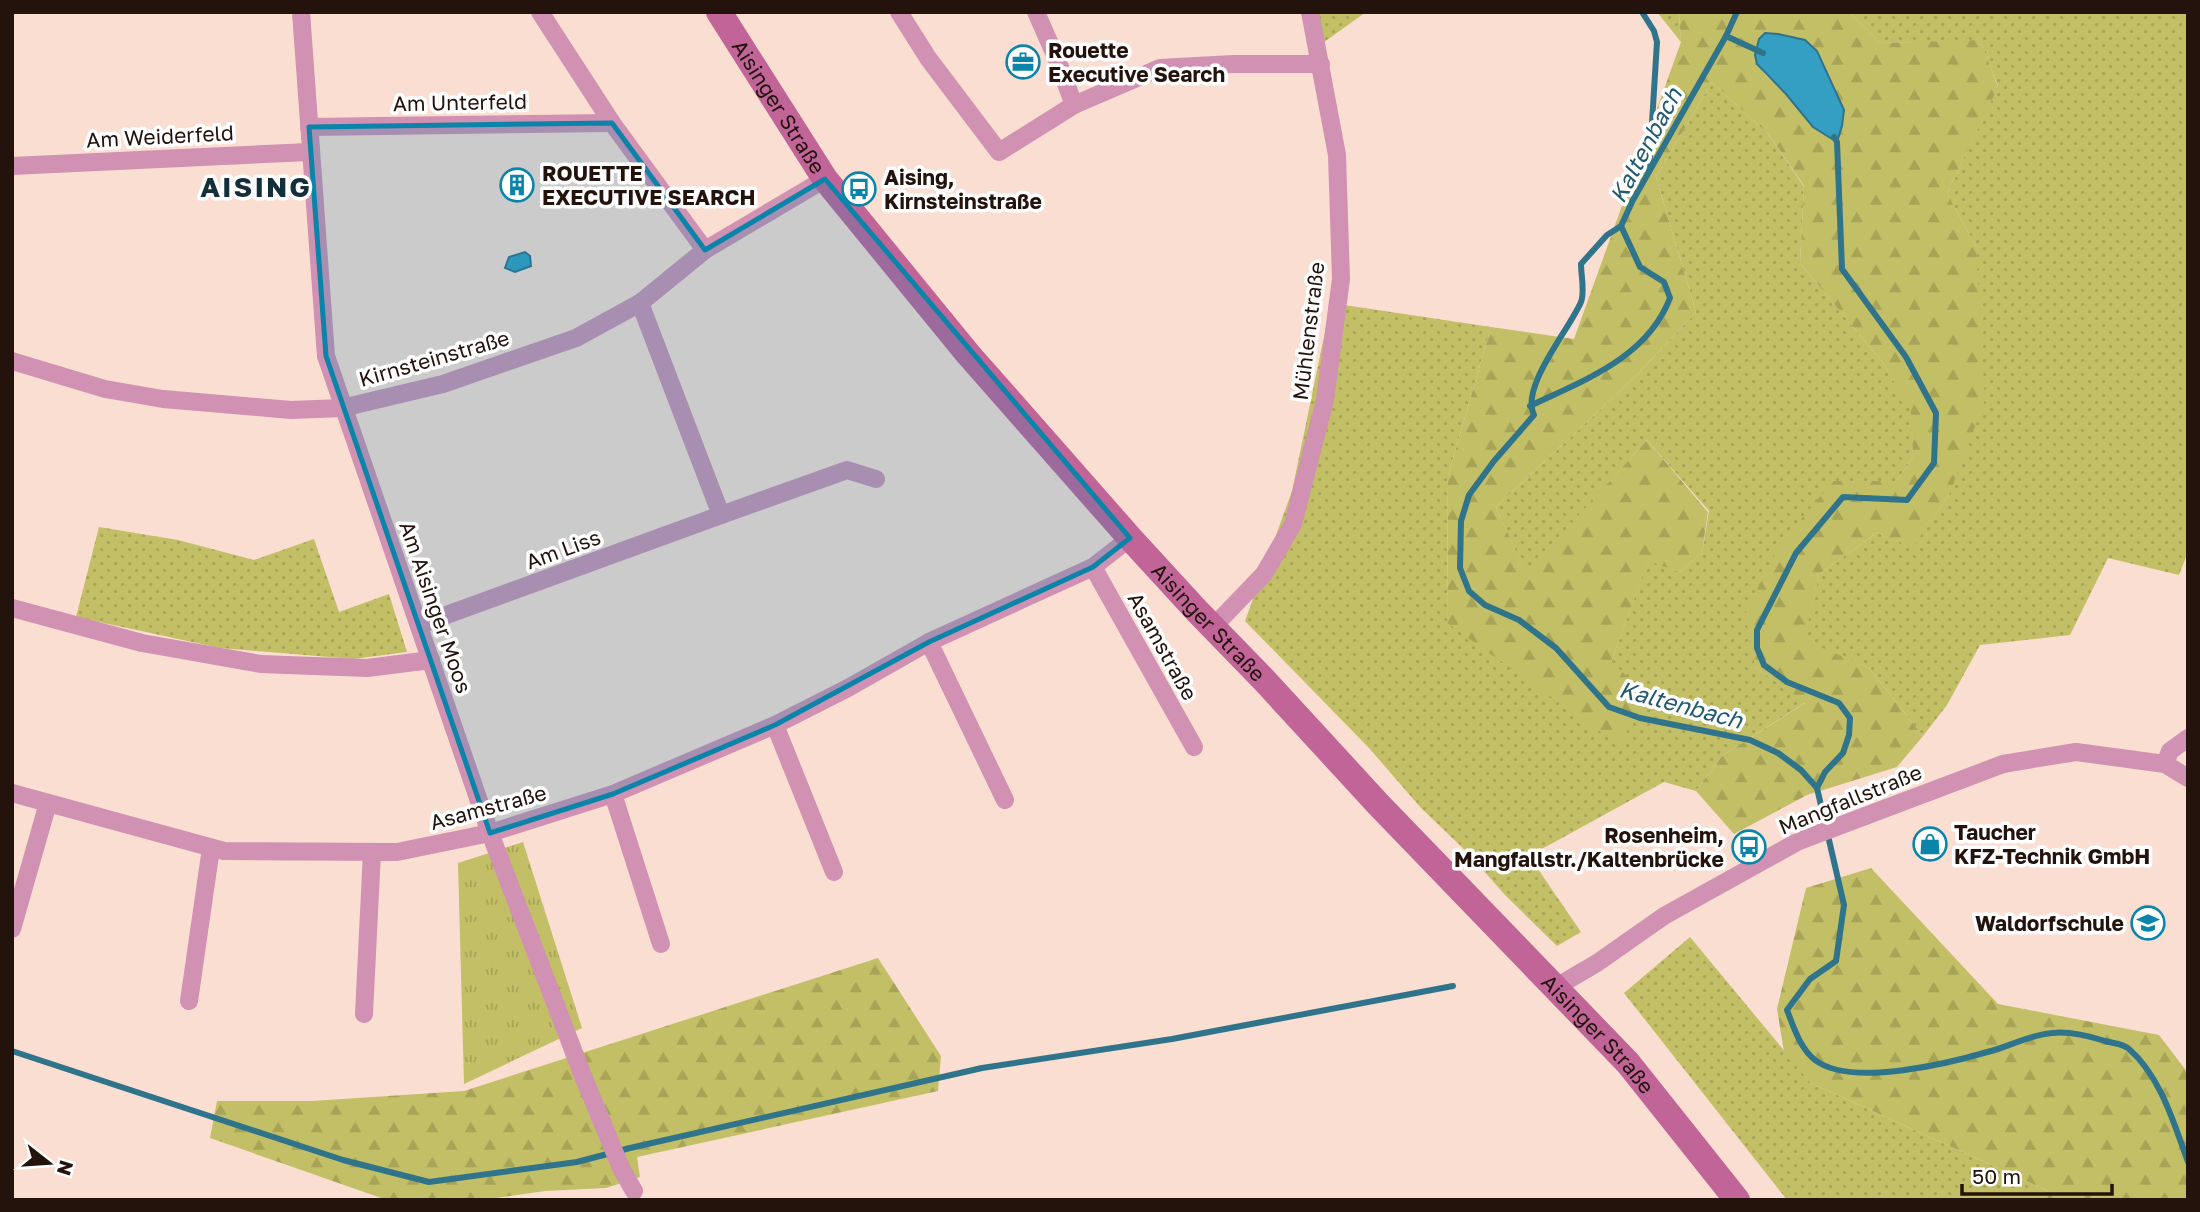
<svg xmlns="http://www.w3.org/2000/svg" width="2200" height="1212" font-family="'Golos Text',sans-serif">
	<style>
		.grass { fill: url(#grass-dots) }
		.forest { fill: url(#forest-firs); fill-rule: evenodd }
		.park { fill: url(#park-tufts) }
		.water { fill: #359ec3; stroke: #30748c; stroke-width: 2 }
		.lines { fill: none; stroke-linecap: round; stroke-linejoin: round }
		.stream { stroke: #30748c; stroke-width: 6 }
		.street { stroke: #d091b2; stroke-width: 18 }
		.secondary { stroke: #c16599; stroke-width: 26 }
		.marked { fill: #0a84a9; fill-opacity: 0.2; stroke: #0a84a9; stroke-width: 5; stroke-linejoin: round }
		.labels { text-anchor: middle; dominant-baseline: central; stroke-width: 7; stroke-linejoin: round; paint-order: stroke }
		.poi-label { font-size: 21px; font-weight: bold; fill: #23130c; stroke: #fff; text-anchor: start }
		.street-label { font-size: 21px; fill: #23130c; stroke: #fff }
		.water-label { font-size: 23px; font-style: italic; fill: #22596e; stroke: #fff }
		.district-label { font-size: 28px; font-weight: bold; letter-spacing: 2px; fill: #122f3a; stroke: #fff }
	</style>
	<defs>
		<pattern id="grass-dots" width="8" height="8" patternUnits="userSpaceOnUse" patternTransform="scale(1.75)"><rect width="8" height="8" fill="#c3bf66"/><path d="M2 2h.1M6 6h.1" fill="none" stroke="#a7a357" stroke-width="1.8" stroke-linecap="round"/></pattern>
		<pattern id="forest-firs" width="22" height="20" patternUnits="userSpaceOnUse" patternTransform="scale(1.75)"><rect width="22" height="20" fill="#c3bf66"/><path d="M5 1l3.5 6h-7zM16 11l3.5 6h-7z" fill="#a7a357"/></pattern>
		<pattern id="park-tufts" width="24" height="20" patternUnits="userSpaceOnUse" patternTransform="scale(1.75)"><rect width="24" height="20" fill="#c3bf66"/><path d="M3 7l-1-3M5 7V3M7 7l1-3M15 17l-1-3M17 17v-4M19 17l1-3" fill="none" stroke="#a7a357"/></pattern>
	</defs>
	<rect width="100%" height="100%" fill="#faded2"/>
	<g class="grass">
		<polygon points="1312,12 1366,12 1320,45"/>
		<polygon points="1657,12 1679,12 1681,42"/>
		<polygon points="1849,12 2188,12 2188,552 2179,575 2108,558 2070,635 1980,645 1947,705 1923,736 1869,668 1803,641 1819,574 1878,532 1912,547 1949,495 1976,247 1947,193 1998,86 1980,41 1880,43"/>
		<polygon points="1712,82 1770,136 1804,187 1800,263 1883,363 1912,412 1913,457 1897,481 1833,481 1755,667 1806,702 1722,756 1696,791 1664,782 1529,856 1581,932 1557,946 1505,895 1469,854 1421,808 1369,748 1245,621 1292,491 1331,303 1491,327 1448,476 1447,623 1611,662 1648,560 1680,572 1702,553 1709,511 1647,440 1526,574 1496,507 1638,374 1696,312 1656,177"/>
		<polygon points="99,527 178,540 254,560 314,539 339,612 389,594 407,652 353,659 220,648 76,617"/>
		<polygon points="1690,937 1811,1083 2048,1191 2047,1200 1787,1200 1624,993"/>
	</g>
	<g class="forest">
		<path d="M1679,12h170l31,31 100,-3 18,47 -51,106 29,54 9,153 -36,95 -37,53 -34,-16 -59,42 -15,66 65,28 54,68 -26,31 -90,28 -73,39 -38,-43 26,-35 83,-53 -50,-36 -10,-53 34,-68 54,-65h64l16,-24 -2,-45 -28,-49 -83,-100 4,-77 -34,-50 -58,-54 -56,95 40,135 -58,62 -142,133 30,66 121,-133 61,72 -6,41 -22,19 -32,-11 -37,101 37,33 -29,50 -172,-122 1,-147 43,-149 83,12 107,-297zM1778,34l26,6 -18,54c-20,-20 -34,-24 -27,-54z"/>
		<polygon points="1871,868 1998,1004 2159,1035 2188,1073 2188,1200 2047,1200 2048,1191 1811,1083 1784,1052 1777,1009 1806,888"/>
		<polygon points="878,958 941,1056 938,1091 637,1157 640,1177 606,1188 545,1191 481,1200 387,1200 210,1138 217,1101 312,1101 464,1091"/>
	</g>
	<polygon class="park" points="523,842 582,1028 464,1084 458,863"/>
	<g class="water">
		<polygon points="1765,33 1778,34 1805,40 1817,51 1844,110 1842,126 1837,142 1813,127 1786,94 1757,64 1755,55 1759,39"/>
		<polygon points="525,252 530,256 531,266 515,272 505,268 509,257"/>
	</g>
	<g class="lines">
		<g class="stream">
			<polyline points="1642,12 1654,31 1657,42 1649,171"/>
			<path d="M1737,12l-11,24 -93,164 -12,26 -14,9 -26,29c0,11 4,28 0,38 -12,28 -61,85 -47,113l-40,46 -25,34 -8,26 -1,47 9,23 16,14 34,15 37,28 53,59 31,11 110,22 28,13 23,17 16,18 27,117 -8,56 -26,18 -23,31c7,18 13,38 28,50 36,28 135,3 176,-9 18,-5 43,-17 61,-18 17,-2 37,3 53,8 7,2 19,3 24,8 32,28 45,75 59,113"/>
			<polyline points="1726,36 1763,53"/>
			<path d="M1530,406c54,-26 117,-48 140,-108l-6,-16 -24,-15 -19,-41"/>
			<polyline points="1817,788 1825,772 1843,753 1849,735 1850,718 1839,703 1787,682 1764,665 1757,648 1757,630 1796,553 1843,497 1907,500 1934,463 1936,413 1906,357 1842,269 1837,142 1834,137"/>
			<polyline points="12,1051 343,1160 429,1182 577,1162 630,1148 982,1068 1172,1039 1453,986"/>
		</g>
		<g class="street">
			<polyline points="301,12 326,356 490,833 583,1076 621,1168 634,1191"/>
			<polyline points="540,12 612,123 705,250"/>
			<polyline points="899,12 928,58 999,152 1074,105 1160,68 1233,64 1321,64"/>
			<polyline points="1036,12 1058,62 1074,105"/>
			<polyline points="309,127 612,123"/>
			<polyline points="12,166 309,152"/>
			<polyline points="12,361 105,389 163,399 291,410 342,408 443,384 576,338 640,303 705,250 825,179"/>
			<polyline points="721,515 847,470 876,479"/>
			<polyline points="1093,567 1194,747"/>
			<polyline points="12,608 142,643 261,664 367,668 431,660"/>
			<polyline points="419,625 721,515 640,303"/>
			<polyline points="1214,626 1264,574 1293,524 1325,400 1341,279 1337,155 1310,12"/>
			<polyline points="929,642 1005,800"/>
			<polyline points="775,725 834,872"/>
			<polyline points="2165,764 2170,751 2188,738"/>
			<polyline points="12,793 224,851 397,852 490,833 613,794 775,725 848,688 929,642 1093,567 1130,538"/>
			<polyline points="613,794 661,944"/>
			<polyline points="12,929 48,803"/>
			<polyline points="1556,987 1597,963 1664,916 1799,841 2003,764 2076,752 2165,764 2188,778"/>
			<polyline points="189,1001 211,848"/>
			<polyline points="364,1014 372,852"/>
		</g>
		<path class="secondary" id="s1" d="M719,12l106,167 143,175 162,184 67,73 68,70 113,123 250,259 109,137"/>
	</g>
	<path class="marked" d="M612,123l93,127 120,-71 305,359 -37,29 -164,75 -154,83 -162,69 -123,39 -164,-477 -17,-229z"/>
	<defs>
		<symbol id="office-ring" viewBox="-11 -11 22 22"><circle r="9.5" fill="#fff" stroke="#0a84a9" stroke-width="1.5"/><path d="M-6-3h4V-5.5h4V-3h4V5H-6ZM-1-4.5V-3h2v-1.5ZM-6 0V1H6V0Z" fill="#0a84a9"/></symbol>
		<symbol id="building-ring" viewBox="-11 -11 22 22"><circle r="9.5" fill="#fff" stroke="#0a84a9" stroke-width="1.5"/><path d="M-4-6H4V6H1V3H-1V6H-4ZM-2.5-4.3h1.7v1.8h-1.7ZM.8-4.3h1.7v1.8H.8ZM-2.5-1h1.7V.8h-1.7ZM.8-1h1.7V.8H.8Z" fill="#0a84a9"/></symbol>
		<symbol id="bus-ring" viewBox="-11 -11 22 22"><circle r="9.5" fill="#fff" stroke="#0a84a9" stroke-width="1.5"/><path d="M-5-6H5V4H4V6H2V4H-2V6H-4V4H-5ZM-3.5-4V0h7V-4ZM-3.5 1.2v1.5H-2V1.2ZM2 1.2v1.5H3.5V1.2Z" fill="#0a84a9"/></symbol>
		<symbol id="shop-ring" viewBox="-11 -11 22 22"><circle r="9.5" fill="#fff" stroke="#0a84a9" stroke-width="1.5"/><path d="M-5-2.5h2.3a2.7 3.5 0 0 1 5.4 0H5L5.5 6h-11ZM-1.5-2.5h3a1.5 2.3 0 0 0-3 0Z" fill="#0a84a9"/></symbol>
		<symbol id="school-ring" viewBox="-11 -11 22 22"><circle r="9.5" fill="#fff" stroke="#0a84a9" stroke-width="1.5"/><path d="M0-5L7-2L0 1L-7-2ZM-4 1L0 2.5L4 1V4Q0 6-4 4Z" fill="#0a84a9"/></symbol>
	</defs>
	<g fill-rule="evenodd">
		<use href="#office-ring" x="1004" y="43" width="38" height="38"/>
		<use href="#building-ring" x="498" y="166" width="38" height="38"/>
		<use href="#bus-ring" x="840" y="170" width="38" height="38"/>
		<use href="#shop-ring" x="1911" y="825" width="38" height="38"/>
		<use href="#bus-ring" x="1730" y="828" width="38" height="38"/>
		<use href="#school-ring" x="2129" y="904" width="38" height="38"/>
	</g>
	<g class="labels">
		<g class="poi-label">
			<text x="1048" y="50">Rouette<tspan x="1048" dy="24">Executive Search</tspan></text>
			<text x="542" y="173">ROUETTE<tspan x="542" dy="24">EXECUTIVE SEARCH</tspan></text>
			<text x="884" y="177">Aising,<tspan x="884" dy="24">Kirnsteinstraße</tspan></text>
			<text x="1954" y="832">Taucher<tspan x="1954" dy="24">KFZ-Technik GmbH</tspan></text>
			<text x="1724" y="835" text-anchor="end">Rosenheim,<tspan x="1724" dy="24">Mangfallstr./Kaltenbrücke</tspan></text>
			<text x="2124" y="923" text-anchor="end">Waldorfschule</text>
		</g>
		<g class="street-label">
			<text transform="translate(460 102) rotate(-1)">Am Unterfeld</text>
			<text stroke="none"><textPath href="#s1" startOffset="112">Aisinger Straße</textPath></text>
			<text transform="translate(160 136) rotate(-3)">Am Weiderfeld</text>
			<text transform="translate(1308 331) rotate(-83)">Mühlenstraße</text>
			<text transform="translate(434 358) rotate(-16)">Kirnsteinstraße</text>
			<text transform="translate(563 549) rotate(-20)">Am Liss</text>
			<text transform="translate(436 607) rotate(71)">Am Aisinger Moos</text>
			<text stroke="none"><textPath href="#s1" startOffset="784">Aisinger Straße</textPath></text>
			<text transform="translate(1163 646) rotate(61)">Asamstraße</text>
			<text transform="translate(1850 799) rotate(-22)">Mangfallstraße</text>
			<text transform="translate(488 807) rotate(-15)">Asamstraße</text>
			<text stroke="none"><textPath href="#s1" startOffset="1351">Aisinger Straße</textPath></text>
		</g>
		<g class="water-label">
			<text transform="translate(1645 145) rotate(-62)">Kaltenbach</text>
			<text transform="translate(1681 704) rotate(15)">Kaltenbach</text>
		</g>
		<g class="district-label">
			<text x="256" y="186">AISING</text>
		</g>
	</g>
	<rect width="2200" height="1212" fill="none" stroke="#23130c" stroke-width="28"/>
	<g transform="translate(49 1163) rotate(107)" stroke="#ffffff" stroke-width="5" paint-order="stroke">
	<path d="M0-5L12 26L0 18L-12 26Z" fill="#23130c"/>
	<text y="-10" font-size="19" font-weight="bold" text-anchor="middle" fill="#23130c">N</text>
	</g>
	<path d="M1962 1184v10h150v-10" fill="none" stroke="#23130c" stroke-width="3.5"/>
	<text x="1972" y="1184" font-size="21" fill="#23130c" stroke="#ffffff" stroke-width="5" paint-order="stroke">50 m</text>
</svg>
